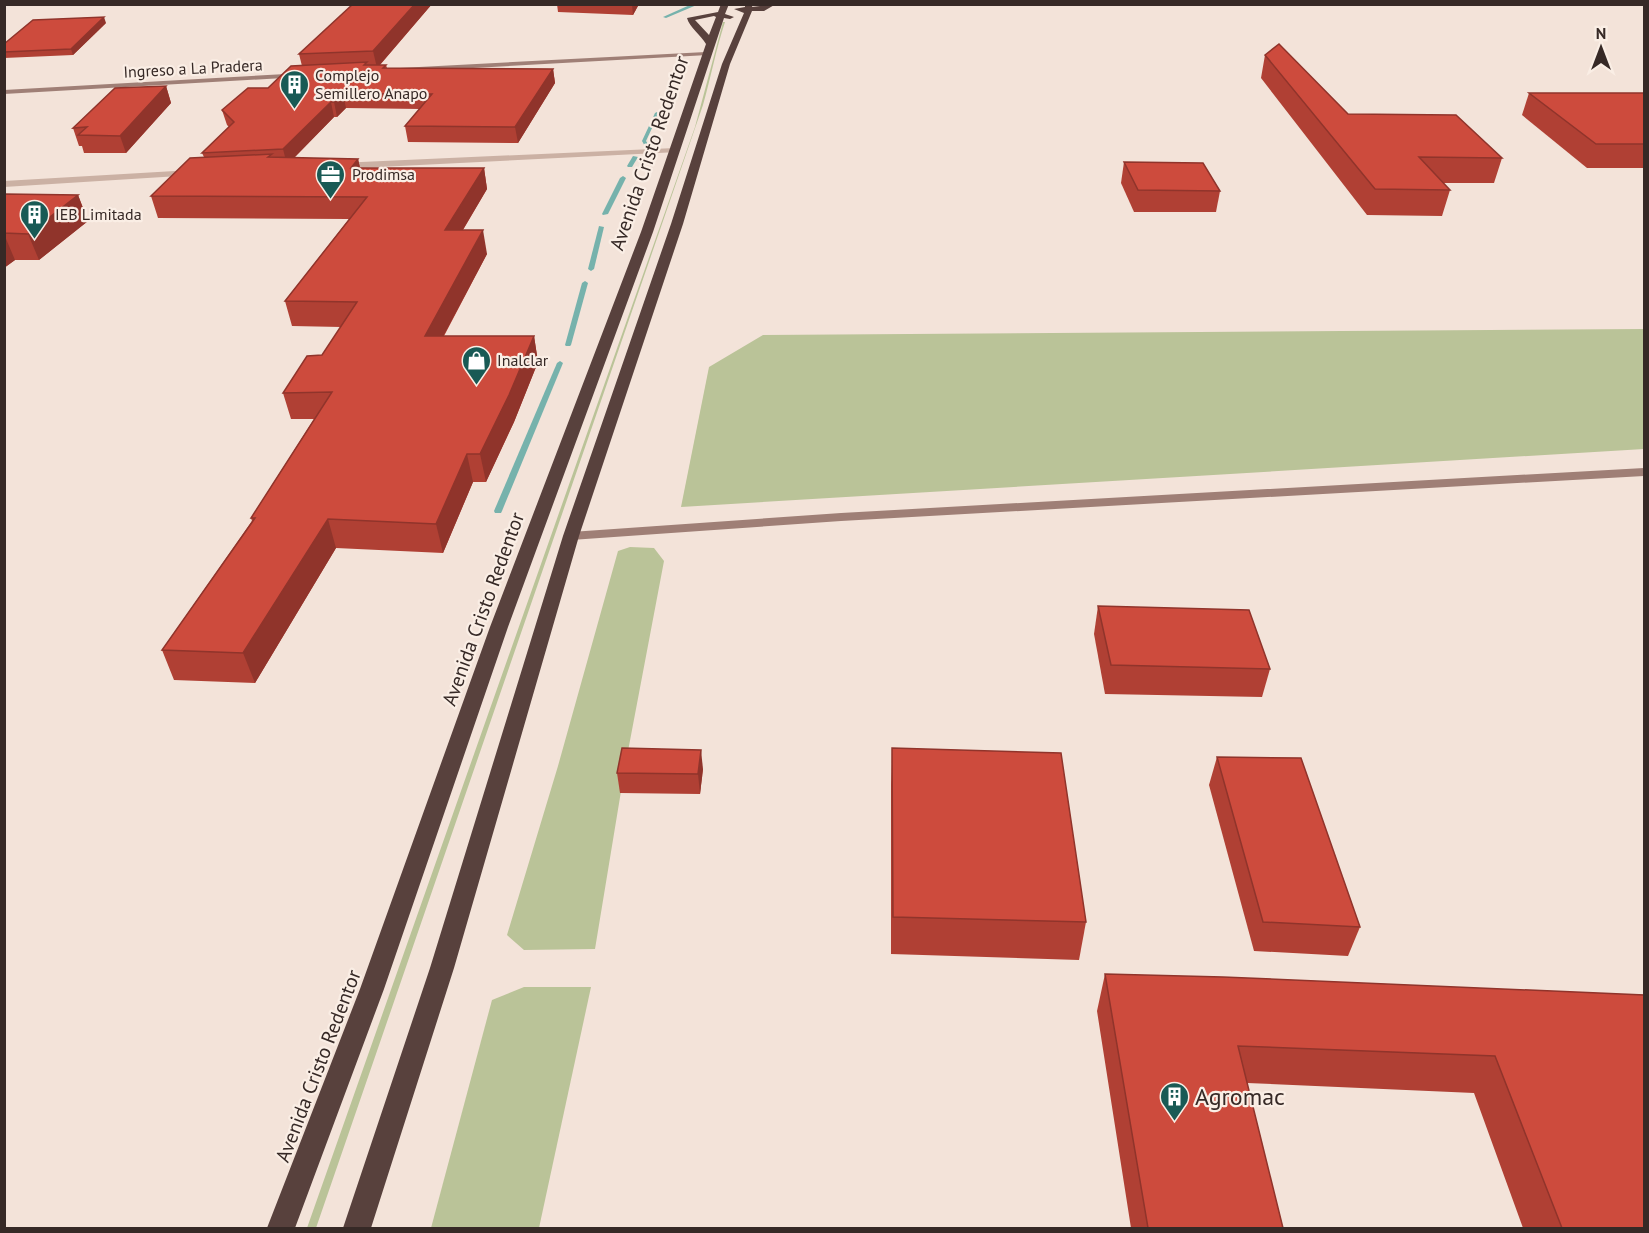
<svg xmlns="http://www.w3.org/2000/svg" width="1649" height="1233" font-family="'PT Sans',sans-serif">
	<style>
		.green { fill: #bac398 }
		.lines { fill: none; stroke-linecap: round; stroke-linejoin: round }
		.stream { fill: #76b2ac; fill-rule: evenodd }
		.street { fill: #cbb1a4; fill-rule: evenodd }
		.secondary { fill: #9f7f76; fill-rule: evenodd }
		.highway { fill: #58413d; fill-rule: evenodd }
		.wall { fill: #b04034 }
		.shaded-wall { fill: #90342b }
		.building { fill: #cd4b3d; stroke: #90342b; stroke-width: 1.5 }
		.labels { text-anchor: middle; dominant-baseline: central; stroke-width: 4.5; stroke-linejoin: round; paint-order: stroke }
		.far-street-label { font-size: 16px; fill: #362926; stroke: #faeee5 }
		.far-poi-label { font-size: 16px; fill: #362926; stroke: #faeee5; text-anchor: start }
		.street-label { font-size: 20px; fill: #362926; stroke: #faeee5 }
		.near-poi-label { font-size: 24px; fill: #362926; stroke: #faeee5; text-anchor: start }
	</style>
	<rect width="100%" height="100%" fill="#f3e3d9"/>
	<g class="green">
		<path d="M723,22h2c-9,27 -14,55 -22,83l-387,1123h-9l388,-1101z"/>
		<polygon points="1644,329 1644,449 681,507 709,367 763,335"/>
		<polygon points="630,547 654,548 664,561 625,767 595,949 524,950 507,935 558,766 618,551"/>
		<polygon points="524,987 591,987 539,1228 431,1228 492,1000"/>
	</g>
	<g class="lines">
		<g class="stream">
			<polygon points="692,4 699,4 666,18 663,17"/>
			<polygon points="657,112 659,113 646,141 650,147 646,148 642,141 655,113"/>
			<polygon points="633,156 638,157 632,167 628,167 627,166"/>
			<polygon points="623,176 626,178 608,214 603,215 602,214 620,178"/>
			<polygon points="599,226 604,227 594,269 591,271 588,269"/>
			<polygon points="585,281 588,283 571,345 570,346 566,346 565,345 582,283"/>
			<polygon points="560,361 563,363 502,511 501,513 495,513 494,511 557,363"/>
		</g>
		<g class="street">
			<polygon points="675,148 679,150 678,152 339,169 335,166 339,163"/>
			<polygon points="192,170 195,171 195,175 4,187 4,181"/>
		</g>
		<g class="secondary">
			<polygon points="706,52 708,55 400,72 396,70 400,68"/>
			<polygon points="304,73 301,77 4,94 4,90"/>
			<polygon points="1644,468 1644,476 841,521 571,540 564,536 571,532 841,513"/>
		</g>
		<g class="highway">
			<path d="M721,4h8l-4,10 9,3 -4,2 -6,-1 -71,214 -145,395 -124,362 -89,239h-28l93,-239 130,-362 151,-395 65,-188c-5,-9 -17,-17 -19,-26l31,-6zM716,17l-7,18 -14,-15 19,-4z"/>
			<polygon points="745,4 753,4 752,7 776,4 764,11 752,11 730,64 683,224 579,536 454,968 371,1228 343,1228 430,968 563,536 671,224 722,64 744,13 734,9 745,7"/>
		</g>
	</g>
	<g class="wall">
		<polygon points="432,4 380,65 386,65 387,68 553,69 555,83 518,143 408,142 405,126 420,109 346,108 337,117 334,117 294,158 358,159 360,168 484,168 487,189 463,230 487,254 444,336 534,336 538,362 514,422 486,482 473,482 443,553 336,548 255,683 174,680 162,650 252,521 251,518 314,419 291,419 283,393 322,355 341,327 292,326 285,301 349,219 158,218 151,196 204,157 202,153 229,127 227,125 222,110 268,88 302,66 299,54"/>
		<polygon points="557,4 639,4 633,15 558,12"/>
		<polygon points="106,23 73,55 4,58 4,52"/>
		<polygon points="1265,55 1348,114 1502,158 1494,183 1443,183 1450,190 1442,216 1367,215 1261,78"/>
		<polygon points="166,86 171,103 126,153 84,153 82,146 79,146 73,128"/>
		<polygon points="1529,93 1644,93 1644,168 1587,168 1522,115"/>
		<polygon points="1124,162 1220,191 1216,212 1134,212 1121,183"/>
		<polygon points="4,194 78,195 88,221 39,260 15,260 4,268"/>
		<polygon points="1098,606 1270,669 1262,697 1105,694 1094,634"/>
		<polygon points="892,748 1086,922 1079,960 891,954 891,785"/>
		<polygon points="1217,757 1360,927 1348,956 1254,951 1209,785"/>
		<polygon points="703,769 700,794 620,793 617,773"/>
		<polygon points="1105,974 1644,995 1644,1228 1523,1228 1474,1093 1247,1083 1283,1228 1131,1228 1097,1011"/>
	</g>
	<g class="shaded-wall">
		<polygon points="415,4 432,4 377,68 373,51"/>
		<polygon points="639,4 633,15 632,5"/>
		<polygon points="104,17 106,23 73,55 71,49"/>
		<polygon points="553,69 555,83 518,143 515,127"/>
		<polygon points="166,86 171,103 126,153 120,136"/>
		<polygon points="343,94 346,108 337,117 334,102"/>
		<polygon points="331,102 334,117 287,165 283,149"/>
		<polygon points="358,159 363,181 351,168"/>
		<polygon points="484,168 487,189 449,253 445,230"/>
		<polygon points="78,195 88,221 39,260 28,234"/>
		<polygon points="483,230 487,254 430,361 425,336"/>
		<polygon points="4,234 15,260 4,268"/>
		<polygon points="534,336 538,362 514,422 486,482 480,454"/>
		<polygon points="467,454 473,482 443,553 436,524"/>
		<polygon points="328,519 336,548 255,683 243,653"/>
		<polygon points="701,750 703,769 700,794 698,774"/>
	</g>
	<g class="building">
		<polygon points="353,4 415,4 373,51 299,54"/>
		<polygon points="104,17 71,49 4,52 4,44 33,20"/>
		<polygon points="1279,44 1348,114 1456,115 1502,158 1419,157 1450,190 1375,189 1265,55"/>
		<polygon points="367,62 364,65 386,65 383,68 553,69 515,127 405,126 432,94 343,94 334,102 331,102 283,149 202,153 234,122 222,110 248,88 268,88 291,66"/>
		<polygon points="166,86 120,136 78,135 87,127 73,128 115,88"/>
		<polygon points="1529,93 1644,93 1644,144 1596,144"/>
		<polygon points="272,154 268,157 358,159 351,168 484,168 445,230 483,230 425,336 534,336 509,395 480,454 467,454 436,524 328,519 243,653 162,650 255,518 251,518 332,392 283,393 307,356 322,355 357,302 285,301 367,197 151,196 190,158"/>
		<polygon points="1124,162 1203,163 1220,191 1138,190"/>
		<polygon points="4,194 78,195 28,234 4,233"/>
		<polygon points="1098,606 1249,610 1270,669 1111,665"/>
		<polygon points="622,748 701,750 698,774 617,773"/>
		<polygon points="892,748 1061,753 1086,922 893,917"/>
		<polygon points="1217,757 1301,758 1360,927 1263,922"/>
		<polygon points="1105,974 1223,977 1644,995 1644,1228 1562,1228 1495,1056 1238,1046 1283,1228 1148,1228"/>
	</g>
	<defs>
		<symbol id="building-pin" viewBox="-11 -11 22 30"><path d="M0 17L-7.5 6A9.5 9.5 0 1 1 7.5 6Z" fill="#195a55" stroke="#faeee5"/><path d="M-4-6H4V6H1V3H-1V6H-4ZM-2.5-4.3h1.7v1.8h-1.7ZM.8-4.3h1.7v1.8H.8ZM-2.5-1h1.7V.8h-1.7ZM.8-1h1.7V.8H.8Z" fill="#fff"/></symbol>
		<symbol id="office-pin" viewBox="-11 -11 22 30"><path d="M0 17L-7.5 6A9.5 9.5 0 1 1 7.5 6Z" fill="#195a55" stroke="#faeee5"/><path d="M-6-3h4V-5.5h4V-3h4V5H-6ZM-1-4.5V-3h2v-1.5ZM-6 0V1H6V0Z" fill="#fff"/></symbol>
		<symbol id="shop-pin" viewBox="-11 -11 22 30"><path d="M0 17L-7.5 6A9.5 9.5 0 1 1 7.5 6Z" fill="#195a55" stroke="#faeee5"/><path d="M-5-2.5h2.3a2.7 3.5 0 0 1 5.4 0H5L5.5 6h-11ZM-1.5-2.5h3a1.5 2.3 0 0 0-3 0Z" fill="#fff"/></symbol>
	</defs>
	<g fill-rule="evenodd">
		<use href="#building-pin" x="278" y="68" width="33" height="45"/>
		<use href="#office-pin" x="314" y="158" width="33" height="45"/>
		<use href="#building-pin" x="18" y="198" width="33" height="45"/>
		<use href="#shop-pin" x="460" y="344" width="33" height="45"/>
		<use href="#building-pin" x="1158" y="1080" width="33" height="45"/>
	</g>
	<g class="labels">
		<g class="far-street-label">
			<text transform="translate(193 68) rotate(-3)">Ingreso a La Pradera</text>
		</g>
		<g class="far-poi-label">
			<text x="315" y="75">Complejo<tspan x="315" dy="18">Semillero Anapo</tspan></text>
			<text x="352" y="174">Prodimsa</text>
			<text x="55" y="214">IEB Limitada</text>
			<text x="497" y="360">Inalclar</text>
		</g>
		<g class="street-label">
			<text transform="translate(649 153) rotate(-71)">Avenida Cristo Redentor</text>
			<text transform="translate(483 609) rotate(-70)">Avenida Cristo Redentor</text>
			<text transform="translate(318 1066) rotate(-69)">Avenida Cristo Redentor</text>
		</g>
		<g class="near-poi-label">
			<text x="1195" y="1096">Agromac</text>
		</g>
	</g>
	<rect width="1649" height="1233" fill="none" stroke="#362926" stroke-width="12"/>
	<g transform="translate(1601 48)" stroke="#faeee5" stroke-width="4.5" paint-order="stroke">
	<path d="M0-4.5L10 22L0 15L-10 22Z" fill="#362926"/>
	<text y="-9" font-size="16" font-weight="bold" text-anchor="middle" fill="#362926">N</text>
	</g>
</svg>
